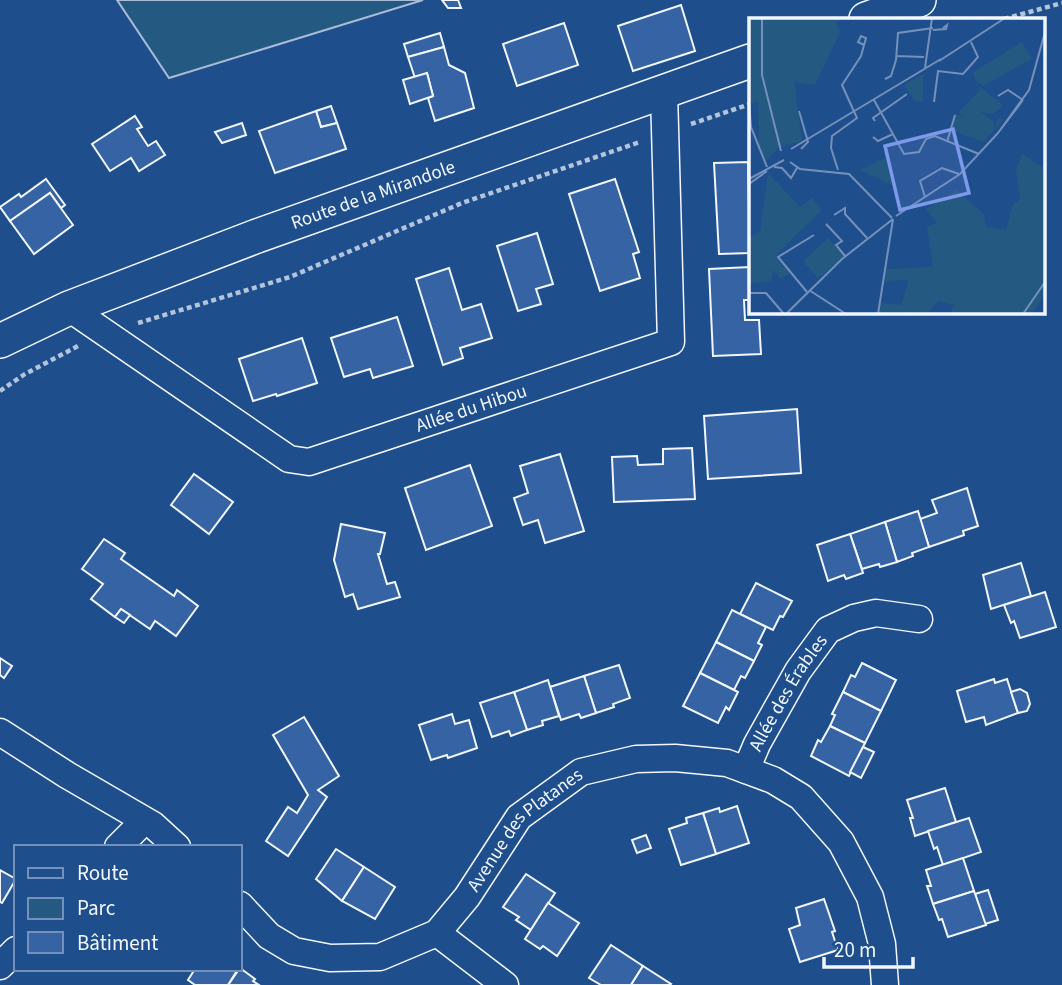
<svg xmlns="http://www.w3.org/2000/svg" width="1062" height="985" font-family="'Source Sans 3',sans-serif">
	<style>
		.green { fill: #245a82; stroke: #a8bbd7; stroke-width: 2 }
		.building { fill: #3563a3; stroke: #f2f6ff; stroke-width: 2 }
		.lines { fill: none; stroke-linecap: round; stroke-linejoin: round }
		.minor-casing { stroke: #f2f6ff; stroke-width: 29 }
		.tertiary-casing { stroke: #f2f6ff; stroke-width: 36 }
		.path { stroke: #b3c4dc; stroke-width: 4.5; stroke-dasharray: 5 3.5; stroke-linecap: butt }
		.minor { stroke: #1f4e8c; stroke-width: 26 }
		.tertiary { stroke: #1f4e8c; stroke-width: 33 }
		.labels { text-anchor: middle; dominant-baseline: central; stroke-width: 5; stroke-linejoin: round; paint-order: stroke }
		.street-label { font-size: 19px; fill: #f2f6ff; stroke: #1f4e8c }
		.inset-road { fill: none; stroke: #7391ba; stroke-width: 2 }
		.view { fill: #7d9aea; fill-opacity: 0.15; stroke: #7d9aea; stroke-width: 3.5 }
		.inset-edge { fill: none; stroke: #f2f6ff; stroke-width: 3.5 }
	</style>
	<rect width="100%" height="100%" fill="#1f4e8c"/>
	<polygon class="green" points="117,0 423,0 169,78"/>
	<g class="building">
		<polygon points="442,0 458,0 461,8 448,8"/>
		<polygon points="681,5 695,51 633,71 618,26"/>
		<polygon points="564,23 578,65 517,86 503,44"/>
		<polygon points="440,33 444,47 408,57 404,44"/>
		<polygon points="444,47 449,65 465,73 474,108 435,121 428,98 433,96 427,73 415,78 408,57"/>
		<polygon points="427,73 433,96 410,104 403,80"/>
		<polygon points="331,106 337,123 321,127 316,111"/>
		<polygon points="316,111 321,127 337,123 346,149 275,173 259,131"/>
		<polygon points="135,116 142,127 137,129 148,146 156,141 165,155 139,171 131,158 110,171 92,144"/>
		<polygon points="242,123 246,135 222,143 215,132"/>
		<polygon points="748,162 750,253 719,254 714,163"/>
		<polygon points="46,179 65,205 61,208 50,193 10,221 0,207 19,194 21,197"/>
		<polygon points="615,179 639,252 633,254 640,278 600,291 569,194"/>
		<polygon points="50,193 73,225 34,254 10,221"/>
		<polygon points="537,233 553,284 536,289 541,304 518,311 497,246"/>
		<polygon points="750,267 750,300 744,300 745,320 759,320 761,354 713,356 709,269"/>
		<polygon points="449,268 462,310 481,304 492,338 460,348 463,358 443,365 416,279"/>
		<polygon points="397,317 413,366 373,378 370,369 344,377 331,338"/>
		<polygon points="302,338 317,383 277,396 276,394 253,401 239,359"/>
		<polygon points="797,409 801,473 708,479 704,416"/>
		<polygon points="692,448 695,499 614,502 612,457 637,456 638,465 663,464 663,449"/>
		<polygon points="560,454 584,531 545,543 538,520 523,525 514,498 528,493 520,466"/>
		<polygon points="470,465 492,526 426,550 405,488"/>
		<polygon points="194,474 233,502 209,534 171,505"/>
		<polygon points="967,488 978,526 963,531 964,535 929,547 920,519 937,513 932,500"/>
		<polygon points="918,511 929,547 912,553 913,556 897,562 885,522"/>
		<polygon points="885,522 897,562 880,567 879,564 862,569 850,534"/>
		<polygon points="341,524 385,533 380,554 378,554 387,584 395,582 400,597 358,609 353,594 345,597 334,560"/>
		<polygon points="850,534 863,573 846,579 844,575 828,581 817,545"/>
		<polygon points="104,539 125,553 121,559 174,596 177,590 198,606 176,636 155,621 150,629 121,609 115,617 91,599 103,584 82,569"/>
		<polygon points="1021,563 1031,596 991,609 983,575"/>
		<polygon points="756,583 792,601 783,617 780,616 773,630 740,614"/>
		<polygon points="1045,592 1056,627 1020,638 1014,621 1011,623 1004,605"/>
		<polygon points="121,609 130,615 124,623 115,617"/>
		<polygon points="732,610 766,627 758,643 762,645 754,661 716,642"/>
		<polygon points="716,642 754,661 745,678 741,676 734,690 700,673"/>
		<polygon points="0,658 12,666 4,678 0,675"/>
		<polygon points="862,663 896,680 881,711 843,692 851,675 855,677"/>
		<polygon points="619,665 630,698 613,704 614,707 596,713 584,676"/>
		<polygon points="700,673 738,692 729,710 726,707 718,723 683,706"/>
		<polygon points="584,676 596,713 581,718 579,714 561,720 550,687"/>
		<polygon points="994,679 995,683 1007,679 1018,713 986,725 984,717 966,722 957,691"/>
		<polygon points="548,680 559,716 542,721 543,725 527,730 514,692"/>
		<polygon points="1020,689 1027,693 1030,704 1027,711 1018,713 1011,692"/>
		<polygon points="514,692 527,730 511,736 509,731 492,737 480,703"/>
		<polygon points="843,692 881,711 865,743 830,726 835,715 832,714"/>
		<polygon points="452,714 455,724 469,720 477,748 448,758 447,755 431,760 419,725"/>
		<polygon points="304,717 339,776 318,790 327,797 288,856 266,841 288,807 297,813 308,795 273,735"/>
		<polygon points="830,726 865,743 849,776 811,756 818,740 821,742"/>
		<polygon points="863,747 874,752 861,778 850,772"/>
		<polygon points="945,788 956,822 915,836 910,818 913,818 907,800"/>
		<polygon points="737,806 749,843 716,854 703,813 719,808 720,812"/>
		<polygon points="703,813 716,854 681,865 669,829 687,823 686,818"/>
		<polygon points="969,818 981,852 943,865 937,847 934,849 928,831"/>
		<polygon points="646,835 651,848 637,853 632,840"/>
		<polygon points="336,849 364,867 342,901 316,879"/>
		<polygon points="963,858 974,891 933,904 927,886 931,886 926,870"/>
		<polygon points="364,867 395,887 375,919 342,901"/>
		<polygon points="0,870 16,879 2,903 0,902"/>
		<polygon points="526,874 555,893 531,930 516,920 519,917 503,907"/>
		<polygon points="988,890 998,920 985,924 975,894"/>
		<polygon points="974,891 986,925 948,937 942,919 939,920 933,904"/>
		<polygon points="824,899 835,931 832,932 838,950 800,962 789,929 800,925 796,908"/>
		<polygon points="548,903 579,923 557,956 543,946 540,949 525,939"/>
		<polygon points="611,945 643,966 631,985 601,985 589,978"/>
		<polygon points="643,966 671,984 670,985 631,985"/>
		<polygon points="240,968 255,979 253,981 259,985 228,985"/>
		<polygon points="195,969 238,969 228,985 195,985 188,980"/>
	</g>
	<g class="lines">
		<defs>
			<g id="minor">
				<path id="s1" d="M69,308l220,151 20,3 362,-120 -7,-249"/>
				<polyline points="0,732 67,775 153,825 177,847"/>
				<path id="s2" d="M746,770l11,-26 41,-73 30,-41 26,-12 22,-5 43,6"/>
				<polyline points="118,847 144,821"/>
				<path id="s3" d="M240,905l29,31 25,15 36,7 50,-1 57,-24 30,-36 52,-80 62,-45 55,-13 39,-1 52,5 46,17 28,17 40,45 29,55 12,47 3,41"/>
				<polyline points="437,933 505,985"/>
				<polyline points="0,966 16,950"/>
			</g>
			<g id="tertiary">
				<polyline points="866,19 919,0"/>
				<path id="s4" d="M0,341l69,-33 188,-72 493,-175"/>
			</g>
		</defs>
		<use href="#minor" class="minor-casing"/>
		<use href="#tertiary" class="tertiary-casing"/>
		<g class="path">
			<polyline points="1004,19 1062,3"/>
			<polyline points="691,124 750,104"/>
			<polyline points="138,323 290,277 462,203 640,142"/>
			<polyline points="0,391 25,374 78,346"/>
		</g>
		<use href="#minor" class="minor"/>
		<use href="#tertiary" class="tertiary"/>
	</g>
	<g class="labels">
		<g class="street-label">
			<text stroke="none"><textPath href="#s4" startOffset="401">Route de la Mirandole</textPath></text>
			<text stroke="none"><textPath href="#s1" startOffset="458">Allée du Hibou</textPath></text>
			<text stroke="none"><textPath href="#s2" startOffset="88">Allée des Érables</textPath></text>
			<text stroke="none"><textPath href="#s3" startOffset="357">Avenue des Platanes</textPath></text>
		</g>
	</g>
	<g transform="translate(749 18)">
		<rect width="296" height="296" fill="#1f4e8c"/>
		<path d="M0,0h96l-9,4 4,10 -25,53 -21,-3 8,59 -23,6 -13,14 -7,-15 -1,-44 -9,2zM273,24l10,17 -49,27 -8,-6 -2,-8zM174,56v28l-8,-1 -11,-16zM226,65l28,22 -9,9 -13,-2 12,9 1,8 4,-11 6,1 -21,23 -31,-12 2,-17 11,5 -6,-6 22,-23zM273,136l23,15v125l-13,20h-82l4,-9 -16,-4 -11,13h-48l2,-11 20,2 7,-21v-4l-24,1v-12l49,-2 -6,-40 10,-4 -11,-14 31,-19 27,25 2,12 20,3 6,-24 8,-7 -4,-29zM136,140l7,27 -32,-15zM19,155l32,34 12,-9 10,12 -47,46 15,17 -9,6 -8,-9 -2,12 -22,1v-46l11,-5zM79,220l16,18 -26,22 -15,-17z" fill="#245a82"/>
		<path class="inset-road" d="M13,0v57l19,76M184,12l13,-1 1,-4 -4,3M147,38l28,1M190,43l66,-43M176,50l7,-50M136,61l6,-3 5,-16 2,-27 35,-5M249,78l10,-6 15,10M125,82l30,54 15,-2 7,-13 9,-3 44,18M274,82l-25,33 31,-43 16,-58M0,84l2,25 16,40M185,84l4,-31 25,3 15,-17 -7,-15M50,93l9,31 -7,7M126,103l-2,-3 34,-24M124,119l5,4 15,-7M198,124l8,-27M42,131l150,-90M41,144l10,7 49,5 43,44M25,149l8,1 9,10 6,-10M89,152l-7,-22 1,-12 25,-18 -15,-33 19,-29 5,-18 -5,-2 -3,6 6,3M0,161l35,-19M0,166l18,-13M176,179l-5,-16 22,-13 17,6M85,197l11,-7v6l22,24M147,198l64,-42 38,-41M77,206l16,17 -6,4 9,11M60,272l37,24M58,274l-29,-35 36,-22M0,275h17l18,21M37,296l56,-55 51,-40M129,296l15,-95M274,296l22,-32"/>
		<path class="view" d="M204,111l16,64 -69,17 -15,-64z"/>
		<rect width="296" height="296" class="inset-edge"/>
	</g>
	<rect x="14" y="845" width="228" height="126" fill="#1f4e8c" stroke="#7391ba" stroke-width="2"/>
	<rect x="28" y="868" width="35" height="10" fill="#1f4e8c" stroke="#7391ba" stroke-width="2"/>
	<text x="77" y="880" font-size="21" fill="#f2f6ff">Route</text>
	<rect x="28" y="898" width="35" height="21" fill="#245a82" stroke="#7391ba" stroke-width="2"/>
	<text x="77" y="915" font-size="21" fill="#f2f6ff">Parc</text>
	<rect x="28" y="932" width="35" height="21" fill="#3563a3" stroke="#7391ba" stroke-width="2"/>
	<text x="77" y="950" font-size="21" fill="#f2f6ff">Bâtiment</text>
	<path d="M824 957v10h89v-10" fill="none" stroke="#f2f6ff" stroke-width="3.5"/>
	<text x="834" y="957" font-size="21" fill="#f2f6ff" stroke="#1f4e8c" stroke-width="5" paint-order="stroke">20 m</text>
</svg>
